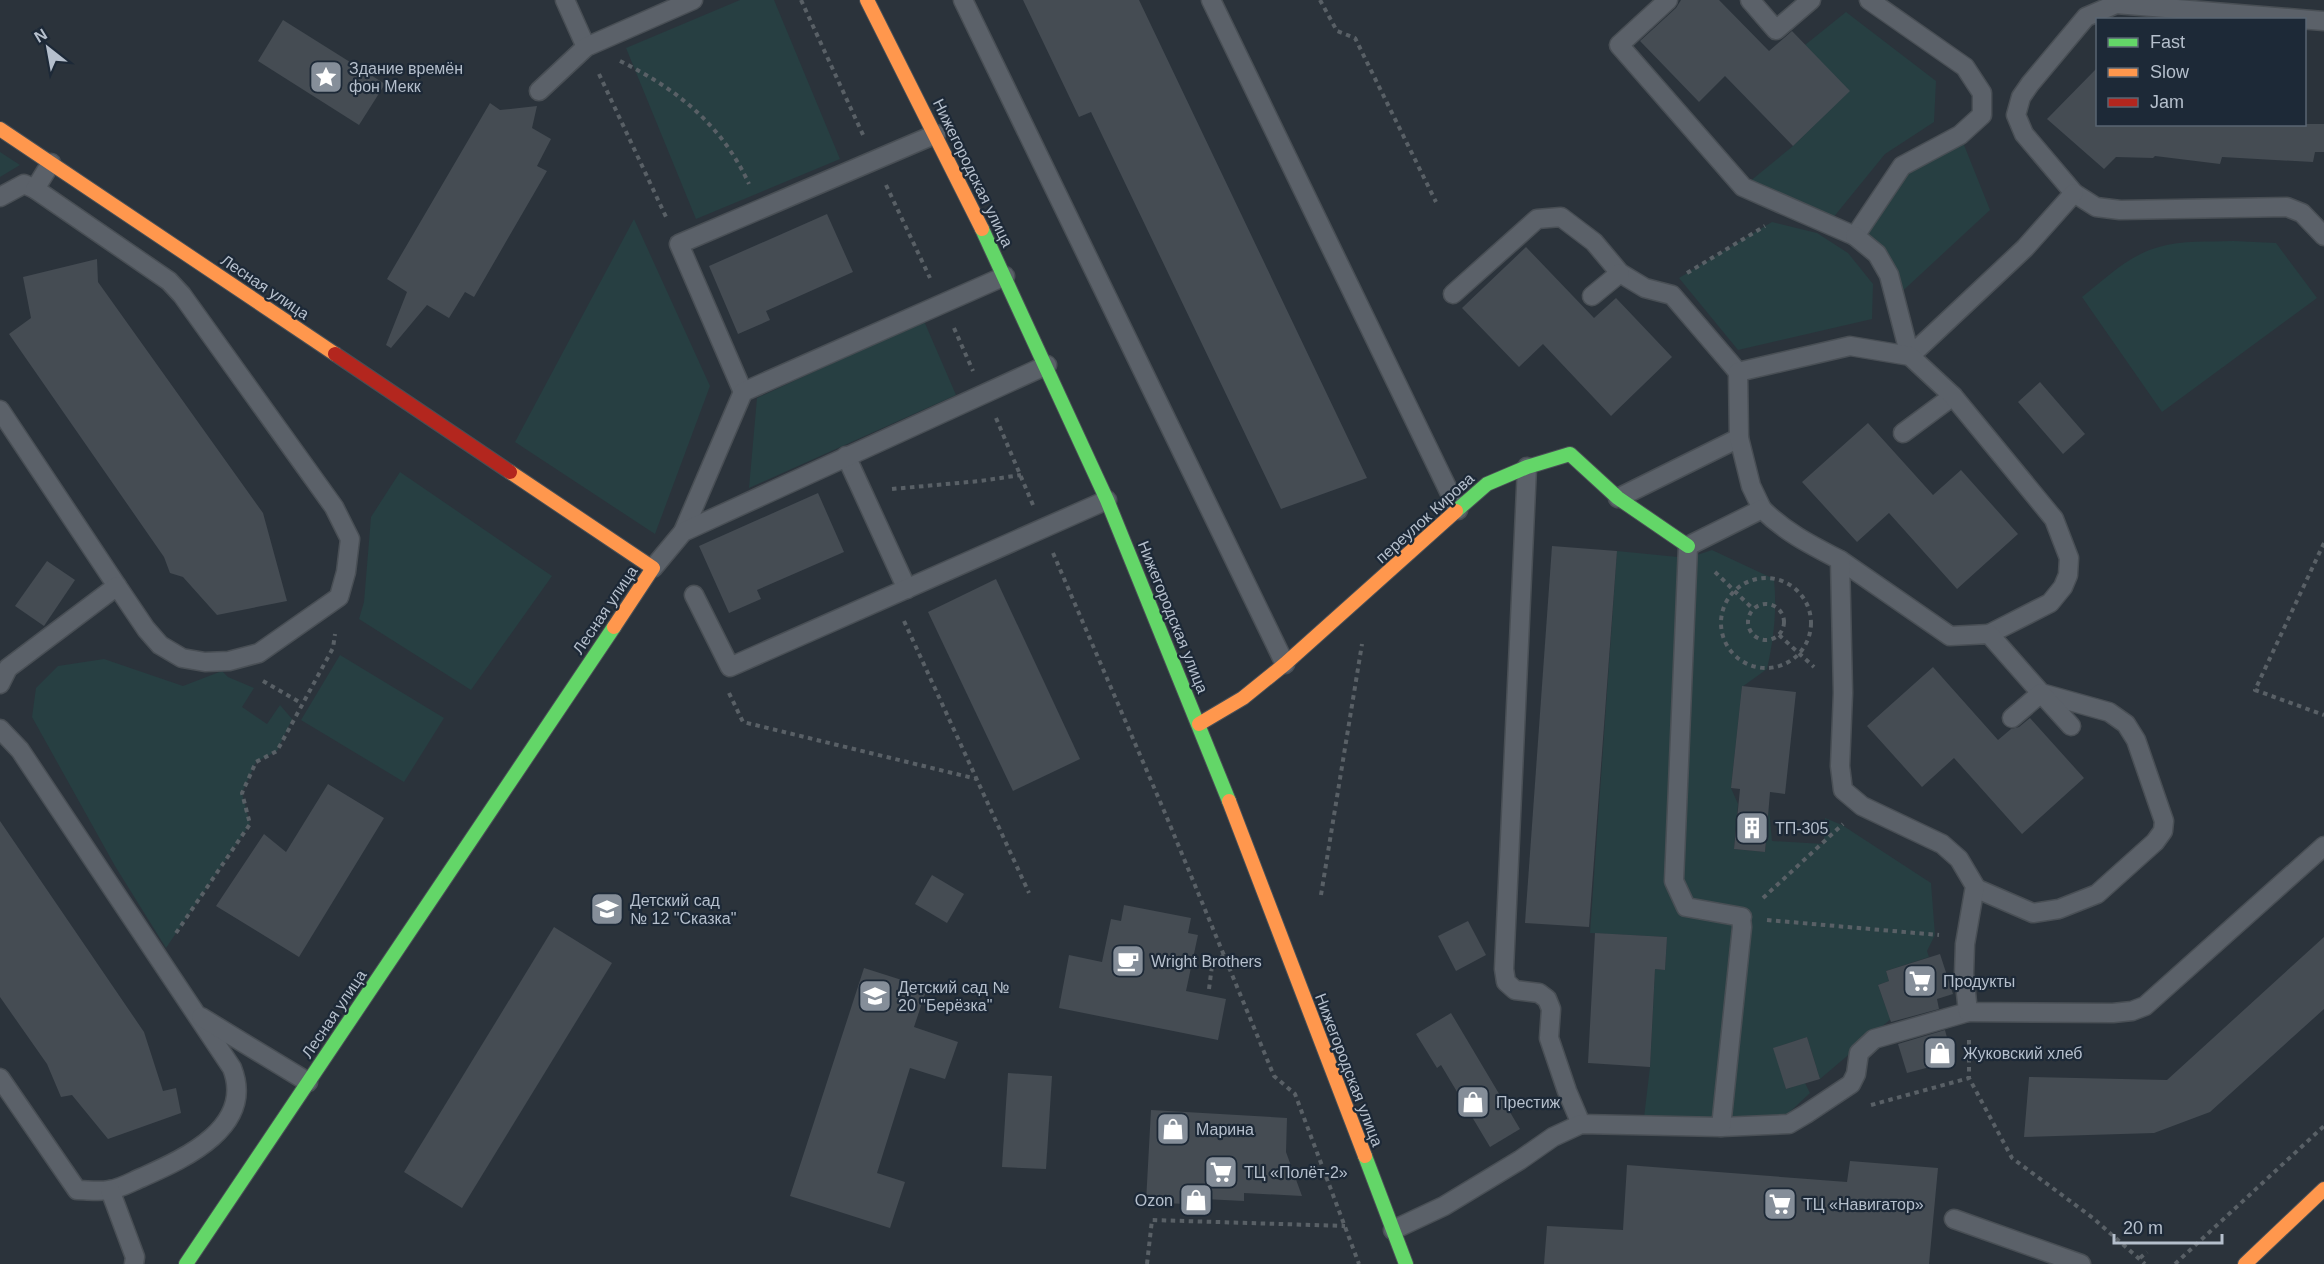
<svg xmlns="http://www.w3.org/2000/svg" width="2324" height="1264" font-family="Arial,sans-serif">
	<style>
		.green { fill: #273f42 }
		.building { fill: #454c53 }
		.lines { fill: none; stroke-linecap: round; stroke-linejoin: round }
		.lane-casing { stroke: #494f55; stroke-width: 21 }
		.fast-casing { stroke: #494f55; stroke-width: 16 }
		.slow-casing { stroke: #494f55; stroke-width: 16 }
		.jam-casing { stroke: #494f55; stroke-width: 16 }
		.path { stroke: #596066; stroke-width: 4; stroke-dasharray: 4.5 4.5; stroke-linecap: butt }
		.lane { stroke: #5b6169; stroke-width: 18 }
		.fast { stroke: #63d668; stroke-width: 14 }
		.slow { stroke: #ff974d; stroke-width: 14 }
		.jam { stroke: #b3261e; stroke-width: 14 }
		.labels { text-anchor: middle; dominant-baseline: central; stroke-width: 4.5; stroke-linejoin: round; paint-order: stroke }
		.poi-label { font-size: 16px; fill: #b5bfcc; stroke: #1d2937; text-anchor: start }
		.street-label { font-size: 16px; fill: #b5bfcc; stroke: #1d2937 }
	</style>
	<rect width="100%" height="100%" fill="#2b333b"/>
	<g class="green">
		<polygon points="740,0 774,0 840,159 696,219 626,48"/>
		<polygon points="1846,12 1936,81 1934,122 1885,154 1828,224 1743,187 1793,146 1849,91 1805,45"/>
		<polygon points="1960,135 1990,210 1895,298 1855,236 1902,166"/>
		<polygon points="0,152 20,165 0,177"/>
		<polygon points="634,219 710,386 655,534 515,442"/>
		<polygon points="1772,222 1817,233 1848,253 1873,284 1872,319 1738,350 1679,278"/>
		<path d="M2233,241l43,2 41,55 -155,114 -80,-115c24,-19 47,-42 77,-50 23,-7 50,-5 74,-6z"/>
		<polygon points="924,321 956,395 749,488 757,398"/>
		<polygon points="400,472 552,576 471,690 359,619 364,602 371,517"/>
		<path d="M1712,550l62,29c3,31 0,59 -7,90l-25,18 -11,101 7,16 -4,45 31,3 4,-45 3,34 52,3 1,-26 17,7 89,58 4,52 -8,16 2,6 -43,14 3,10 -11,4 7,20 14,7 -79,67 -13,-42 -33,11 12,41 19,-6 5,10 -33,31 -134,2 7,-59 5,-98 10,1 2,-33 -77,-4 27,-382 71,7z"/>
		<polygon points="340,655 444,718 404,782 301,720"/>
		<polygon points="104,659 183,686 222,671 228,677 254,688 242,707 267,724 280,705 292,719 277,751 256,762 242,793 250,824 166,948 115,866 32,717 36,688 58,666"/>
	</g>
	<g class="building">
		<polygon points="1023,0 1139,0 1367,478 1281,509 1091,112 1079,117"/>
		<polygon points="1681,0 1719,0 1769,51 1792,31 1850,91 1793,146 1725,76 1699,102 1640,41 1676,8"/>
		<polygon points="283,20 385,84 359,125 258,61"/>
		<polygon points="2097,68 2097,124 2324,124 2324,152 2315,152 2313,162 2222,157 2220,164 2155,156 2153,158 2116,157 2104,169 2047,119"/>
		<polygon points="490,103 500,110 537,106 532,128 551,139 537,166 547,171 474,297 465,292 449,318 427,305 391,348 386,345 407,292 387,279"/>
		<polygon points="827,214 853,272 766,311 770,320 738,334 709,266"/>
		<polygon points="1526,247 1594,318 1616,298 1672,357 1611,416 1543,344 1519,367 1462,308"/>
		<polygon points="97,259 98,282 263,513 287,601 217,615 183,577 170,573 164,557 9,334 31,318 23,277"/>
		<polygon points="2040,382 2085,434 2063,454 2018,402"/>
		<polygon points="1868,423 1933,495 1961,470 2018,534 1957,589 1889,513 1857,542 1802,482"/>
		<polygon points="818,493 844,552 757,590 761,599 729,613 699,546"/>
		<polygon points="1552,546 1617,551 1589,927 1525,923"/>
		<polygon points="47,561 75,580 44,626 15,606"/>
		<polygon points="996,579 1080,759 1013,791 928,612"/>
		<polygon points="1933,667 1998,740 2011,729 2019,727 2030,718 2084,778 2022,834 1954,758 1922,787 1867,726"/>
		<polygon points="1742,686 1796,692 1785,794 1770,792 1765,852 1734,849 1740,789 1731,788"/>
		<polygon points="328,784 384,818 299,957 216,906 264,834 286,852"/>
		<polygon points="0,821 144,1032 163,1091 176,1088 181,1113 108,1139 72,1095 61,1097 47,1064 0,997"/>
		<polygon points="932,875 964,894 947,923 915,904"/>
		<polygon points="1124,905 1191,918 1188,933 1198,935 1186,991 1226,999 1218,1040 1059,1008 1069,955 1102,962 1111,919 1121,921"/>
		<polygon points="1468,921 1486,955 1456,971 1438,936"/>
		<polygon points="554,927 612,963 462,1208 404,1172"/>
		<polygon points="1595,933 1667,937 1665,970 1655,969 1650,1067 1588,1063"/>
		<polygon points="2324,937 2324,1009 2210,1112 2154,1133 2024,1137 2029,1077 2167,1080"/>
		<polygon points="1940,954 1953,994 1937,999 1939,1009 1891,1022 1878,985 1889,981 1886,971"/>
		<polygon points="864,968 927,988 914,1027 958,1042 945,1079 910,1068 877,1173 905,1182 890,1228 790,1196"/>
		<polygon points="1451,1013 1520,1129 1490,1147 1441,1065 1437,1068 1416,1034"/>
		<polygon points="1945,1030 1953,1061 1907,1073 1898,1044"/>
		<polygon points="1807,1037 1820,1079 1786,1089 1773,1048"/>
		<polygon points="1008,1073 1052,1076 1046,1169 1002,1167"/>
		<polygon points="1151,1110 1287,1118 1286,1152 1302,1196 1244,1193 1244,1201 1204,1199 1204,1205 1146,1202"/>
		<polygon points="1850,1161 1938,1168 1929,1264 1544,1264 1547,1226 1623,1230 1627,1165 1847,1182"/>
	</g>
	<g class="lines">
		<defs>
			<g id="lane">
				<polyline points="565,0 586,47"/>
				<polyline points="963,0 1285,664"/>
				<polyline points="1211,0 1458,510"/>
				<polyline points="1668,0 1619,45 1743,187 1855,236 1902,166 1960,135 1982,115 1982,93 1965,67 1869,0"/>
				<polyline points="1750,0 1776,30 1811,0"/>
				<polyline points="2324,21 2116,4 2086,17 2030,84 2021,97 2016,115 2024,134 2074,193 2096,207 2120,210 2287,207 2302,213 2324,236"/>
				<polyline points="539,91 586,47 693,0"/>
				<polyline points="0,197 24,184 35,189"/>
				<polyline points="1855,236 1877,254 1889,275 1910,356 2025,248 2074,193"/>
				<polyline points="1453,294 1537,219 1561,217 1594,242 1620,273 1645,288 1672,295 1738,372"/>
				<polyline points="1592,296 1620,273"/>
				<polyline points="743,392 679,244 936,134"/>
				<polyline points="0,410 117,586"/>
				<polyline points="1903,433 1953,396"/>
				<polyline points="846,456 907,589"/>
				<polyline points="1527,467 1504,969 1506,982 1515,990 1539,993 1547,999 1551,1009 1549,1038 1567,1091 1581,1124"/>
				<polyline points="1618,498 1739,438"/>
				<polyline points="1762,509 1751,486 1739,438 1738,372 1850,346 1910,356 1953,396 2054,519 2069,558 2068,575 2063,587 2050,603 1989,634"/>
				<polyline points="683,532 743,392 1005,276"/>
				<polyline points="1840,560 1950,636 1989,634 2041,693 2109,712 2126,724 2136,740 2164,821 2163,831 2155,842 2097,894 2059,909 2033,913 1975,888"/>
				<polyline points="653,568 683,532 1047,365"/>
				<polyline points="694,595 730,667 1107,500"/>
				<polyline points="0,684 8,668 117,586 146,629 160,645 182,658 205,662 229,661 259,653 339,597 346,572 350,539 334,507 182,295 169,281 35,189 51,163"/>
				<polyline points="2012,718 2041,693 2071,726"/>
				<path d="M0,729l20,21 212,318c23,58 -46,90 -89,109 -10,4 -23,12 -34,13 -10,2 -22,0 -32,0l-77,-112"/>
				<polyline points="201,1017 308,1082"/>
				<polyline points="1721,1127 1789,1124 1806,1114 1851,1084 1856,1074 1859,1053 1874,1039 1968,1012"/>
				<polyline points="110,1190 135,1257 134,1264"/>
				<polyline points="1954,1219 2081,1264"/>
				<path d="M1393,1230l51,-24 76,-46 33,-23 28,-13 140,3 21,-200 -1,-9 1,-1 -56,-10 -12,-26 14,-335 74,-37c23,23 49,36 78,51l3,133 -3,73 3,24 19,16 80,38 17,15 16,27 -10,58 -1,30 4,38 145,1 19,-2 13,-5 179,-160"/>
			</g>
			<g id="fast">
				<polyline points="982,229 1107,500 1229,801"/>
				<polyline points="1456,511 1487,484 1527,467 1570,454 1618,498 1688,546"/>
				<polyline points="1365,1156 1406,1264"/>
				<polyline points="186,1264 614,627"/>
			</g>
			<g id="slow">
				<polyline points="867,0 982,229"/>
				<polyline points="0,129 335,354"/>
				<polyline points="510,472 653,568 614,627"/>
				<polyline points="1199,724 1243,698 1285,664 1456,511"/>
				<polyline points="1229,801 1365,1156"/>
				<polyline points="2245,1264 2324,1189"/>
			</g>
			<polyline id="jam" points="335,354 510,472"/>
		</defs>
		<use href="#lane" class="lane-casing"/>
		<use href="#fast" class="fast-casing"/>
		<use href="#slow" class="slow-casing"/>
		<use href="#jam" class="jam-casing"/>
		<g class="path">
			<polyline points="801,0 864,137"/>
			<polyline points="1320,0 1337,31 1355,38 1436,202"/>
			<path d="M620,61c57,28 102,64 129,123"/>
			<polyline points="599,74 667,219"/>
			<polyline points="886,185 930,278"/>
			<polyline points="1687,273 1765,226"/>
			<polyline points="954,328 973,371"/>
			<polyline points="996,418 1033,505"/>
			<polyline points="892,489 980,481 1021,475"/>
			<polyline points="2324,543 2255,690 2324,715"/>
			<polyline points="1053,553 1165,813 1274,1076 1295,1094 1359,1264"/>
			<polyline points="1715,572 1753,609"/>
			<circle cx="1766" cy="623" r="45"/>
			<circle cx="1766" cy="622" r="18"/>
			<polyline points="904,621 1029,893"/>
			<polyline points="1779,635 1814,667"/>
			<polyline points="263,681 301,703"/>
			<polyline points="729,693 743,722 977,779"/>
			<polyline points="1321,895 1362,644"/>
			<polyline points="1763,898 1843,824"/>
			<polyline points="1767,920 1939,935"/>
			<polyline points="176,933 250,824 242,793 256,762 277,751 333,648 335,634"/>
			<polyline points="1209,989 1212,966 1224,955"/>
			<polyline points="1969,1040 1969,1078"/>
			<polyline points="1871,1105 1969,1078 2012,1158 2093,1218 2145,1264"/>
			<polyline points="2140,1258 2147,1252"/>
			<polyline points="1147,1264 1152,1220 1345,1226"/>
			<polyline points="2175,1264 2324,1126"/>
		</g>
		<use href="#lane" class="lane"/>
		<use href="#fast" class="fast"/>
		<use href="#slow" class="slow"/>
		<use href="#jam" class="jam"/>
	</g>
	<defs>
		<symbol id="sight-square" viewBox="-11 -11 22 22"><rect x="-9" y="-9" width="18" height="18" rx="4" fill="#858e99" stroke="#1d2937"/><path d="M0-6L1.8-2.2L6-1.7L2.9 1.2L3.7 5.4L0 3.3L-3.7 5.4L-2.9 1.2L-6-1.7L-1.8-2.2Z" fill="#fff"/></symbol>
		<symbol id="building-square" viewBox="-11 -11 22 22"><rect x="-9" y="-9" width="18" height="18" rx="4" fill="#858e99" stroke="#1d2937"/><path d="M-4-6H4V6H1V3H-1V6H-4ZM-2.5-4.3h1.7v1.8h-1.7ZM.8-4.3h1.7v1.8H.8ZM-2.5-1h1.7V.8h-1.7ZM.8-1h1.7V.8H.8Z" fill="#fff"/></symbol>
		<symbol id="school-square" viewBox="-11 -11 22 22"><rect x="-9" y="-9" width="18" height="18" rx="4" fill="#858e99" stroke="#1d2937"/><path d="M0-5L7-2L0 1L-7-2ZM-4 1L0 2.5L4 1V4Q0 6-4 4Z" fill="#fff"/></symbol>
		<symbol id="cafe-square" viewBox="-11 -11 22 22"><rect x="-9" y="-9" width="18" height="18" rx="4" fill="#858e99" stroke="#1d2937"/><path d="M-5.5-4.5H6V0H3Q3 3.5 0 3.5H-2.5Q-5.5 3.5-5.5 0ZM3-3.2v2h1.7v-2ZM-6 4.5H4V6H-6Z" fill="#fff"/></symbol>
		<symbol id="supermarket-square" viewBox="-11 -11 22 22"><rect x="-9" y="-9" width="18" height="18" rx="4" fill="#858e99" stroke="#1d2937"/><path d="M-6-5.5h2.5l.6 2H6L4.5 2H-2.5L-4.4-4H-6ZM-1.5 3.2a1.3 1.3 0 1 0 .1 0ZM3 3.2a1.3 1.3 0 1 0 .1 0Z" fill="#fff"/></symbol>
		<symbol id="shop-square" viewBox="-11 -11 22 22"><rect x="-9" y="-9" width="18" height="18" rx="4" fill="#858e99" stroke="#1d2937"/><path d="M-5-2.5h2.3a2.7 3.5 0 0 1 5.4 0H5L5.5 6h-11ZM-1.5-2.5h3a1.5 2.3 0 0 0-3 0Z" fill="#fff"/></symbol>
	</defs>
	<g fill-rule="evenodd">
		<use href="#sight-square" x="307" y="58" width="38" height="38"/>
		<use href="#building-square" x="1733" y="809" width="38" height="38"/>
		<use href="#school-square" x="588" y="890" width="38" height="38"/>
		<use href="#cafe-square" x="1109" y="942" width="38" height="38"/>
		<use href="#supermarket-square" x="1901" y="962" width="38" height="38"/>
		<use href="#school-square" x="856" y="977" width="38" height="38"/>
		<use href="#shop-square" x="1921" y="1034" width="38" height="38"/>
		<use href="#shop-square" x="1454" y="1083" width="38" height="38"/>
		<use href="#shop-square" x="1154" y="1110" width="38" height="38"/>
		<use href="#supermarket-square" x="1202" y="1153" width="38" height="38"/>
		<use href="#shop-square" x="1177" y="1181" width="38" height="38"/>
		<use href="#supermarket-square" x="1761" y="1185" width="38" height="38"/>
	</g>
	<g class="labels">
		<g class="poi-label">
			<text x="349" y="68">Здание времён<tspan x="349" dy="18">фон Мекк</tspan></text>
			<text x="1775" y="828">ТП-305</text>
			<text x="630" y="900">Детский сад<tspan x="630" dy="18">№ 12 "Сказка"</tspan></text>
			<text x="1151" y="961">Wright Brothers</text>
			<text x="1943" y="981">Продукты</text>
			<text x="898" y="987">Детский сад №<tspan x="898" dy="18">20 "Берёзка"</tspan></text>
			<text x="1963" y="1053">Жуковский хлеб</text>
			<text x="1496" y="1102">Престиж</text>
			<text x="1196" y="1129">Марина</text>
			<text x="1244" y="1172">ТЦ «Полёт-2»</text>
			<text x="1173" y="1200" text-anchor="end">Ozon</text>
			<text x="1803" y="1204">ТЦ «Навигатор»</text>
		</g>
		<g class="street-label">
			<text transform="translate(973 173) rotate(64)">Нижегородская улица</text>
			<text transform="translate(265 287) rotate(34)">Лесная улица</text>
			<text transform="translate(1425 518) rotate(-42)">переулок Кирова</text>
			<text transform="translate(605 610) rotate(-56)">Лесная улица</text>
			<text transform="translate(1173 617) rotate(68)">Нижегородская улица</text>
			<text transform="translate(334 1014) rotate(-56)">Лесная улица</text>
			<text transform="translate(1349 1070) rotate(69)">Нижегородская улица</text>
		</g>
	</g>
	<rect x="2096" y="18" width="210" height="108" fill="#1d2937" stroke="#5a6573" stroke-width="1.5"/>
	<rect x="2108" y="38" width="30" height="9" fill="#63d668" stroke="#5a6573" stroke-width="1.5"/>
	<text x="2150" y="48" font-size="18" fill="#b5bfcc">Fast</text>
	<rect x="2108" y="68" width="30" height="9" fill="#ff974d" stroke="#5a6573" stroke-width="1.5"/>
	<text x="2150" y="78" font-size="18" fill="#b5bfcc">Slow</text>
	<rect x="2108" y="98" width="30" height="9" fill="#b3261e" stroke="#5a6573" stroke-width="1.5"/>
	<text x="2150" y="108" font-size="18" fill="#b5bfcc">Jam</text>
	<g transform="translate(48 48) rotate(329)" stroke="#1d2937" stroke-width="4.5" paint-order="stroke">
	<path d="M0-4.5L10 22L0 15L-10 22Z" fill="#b5bfcc"/>
	<text y="-9" font-size="16" font-weight="bold" text-anchor="middle" fill="#b5bfcc">N</text>
	</g>
	<path d="M2114 1234v9h108v-9" fill="none" stroke="#b5bfcc" stroke-width="3"/>
	<text x="2123" y="1234" font-size="18" fill="#b5bfcc" stroke="#1d2937" stroke-width="4.5" paint-order="stroke">20 m</text>
</svg>
